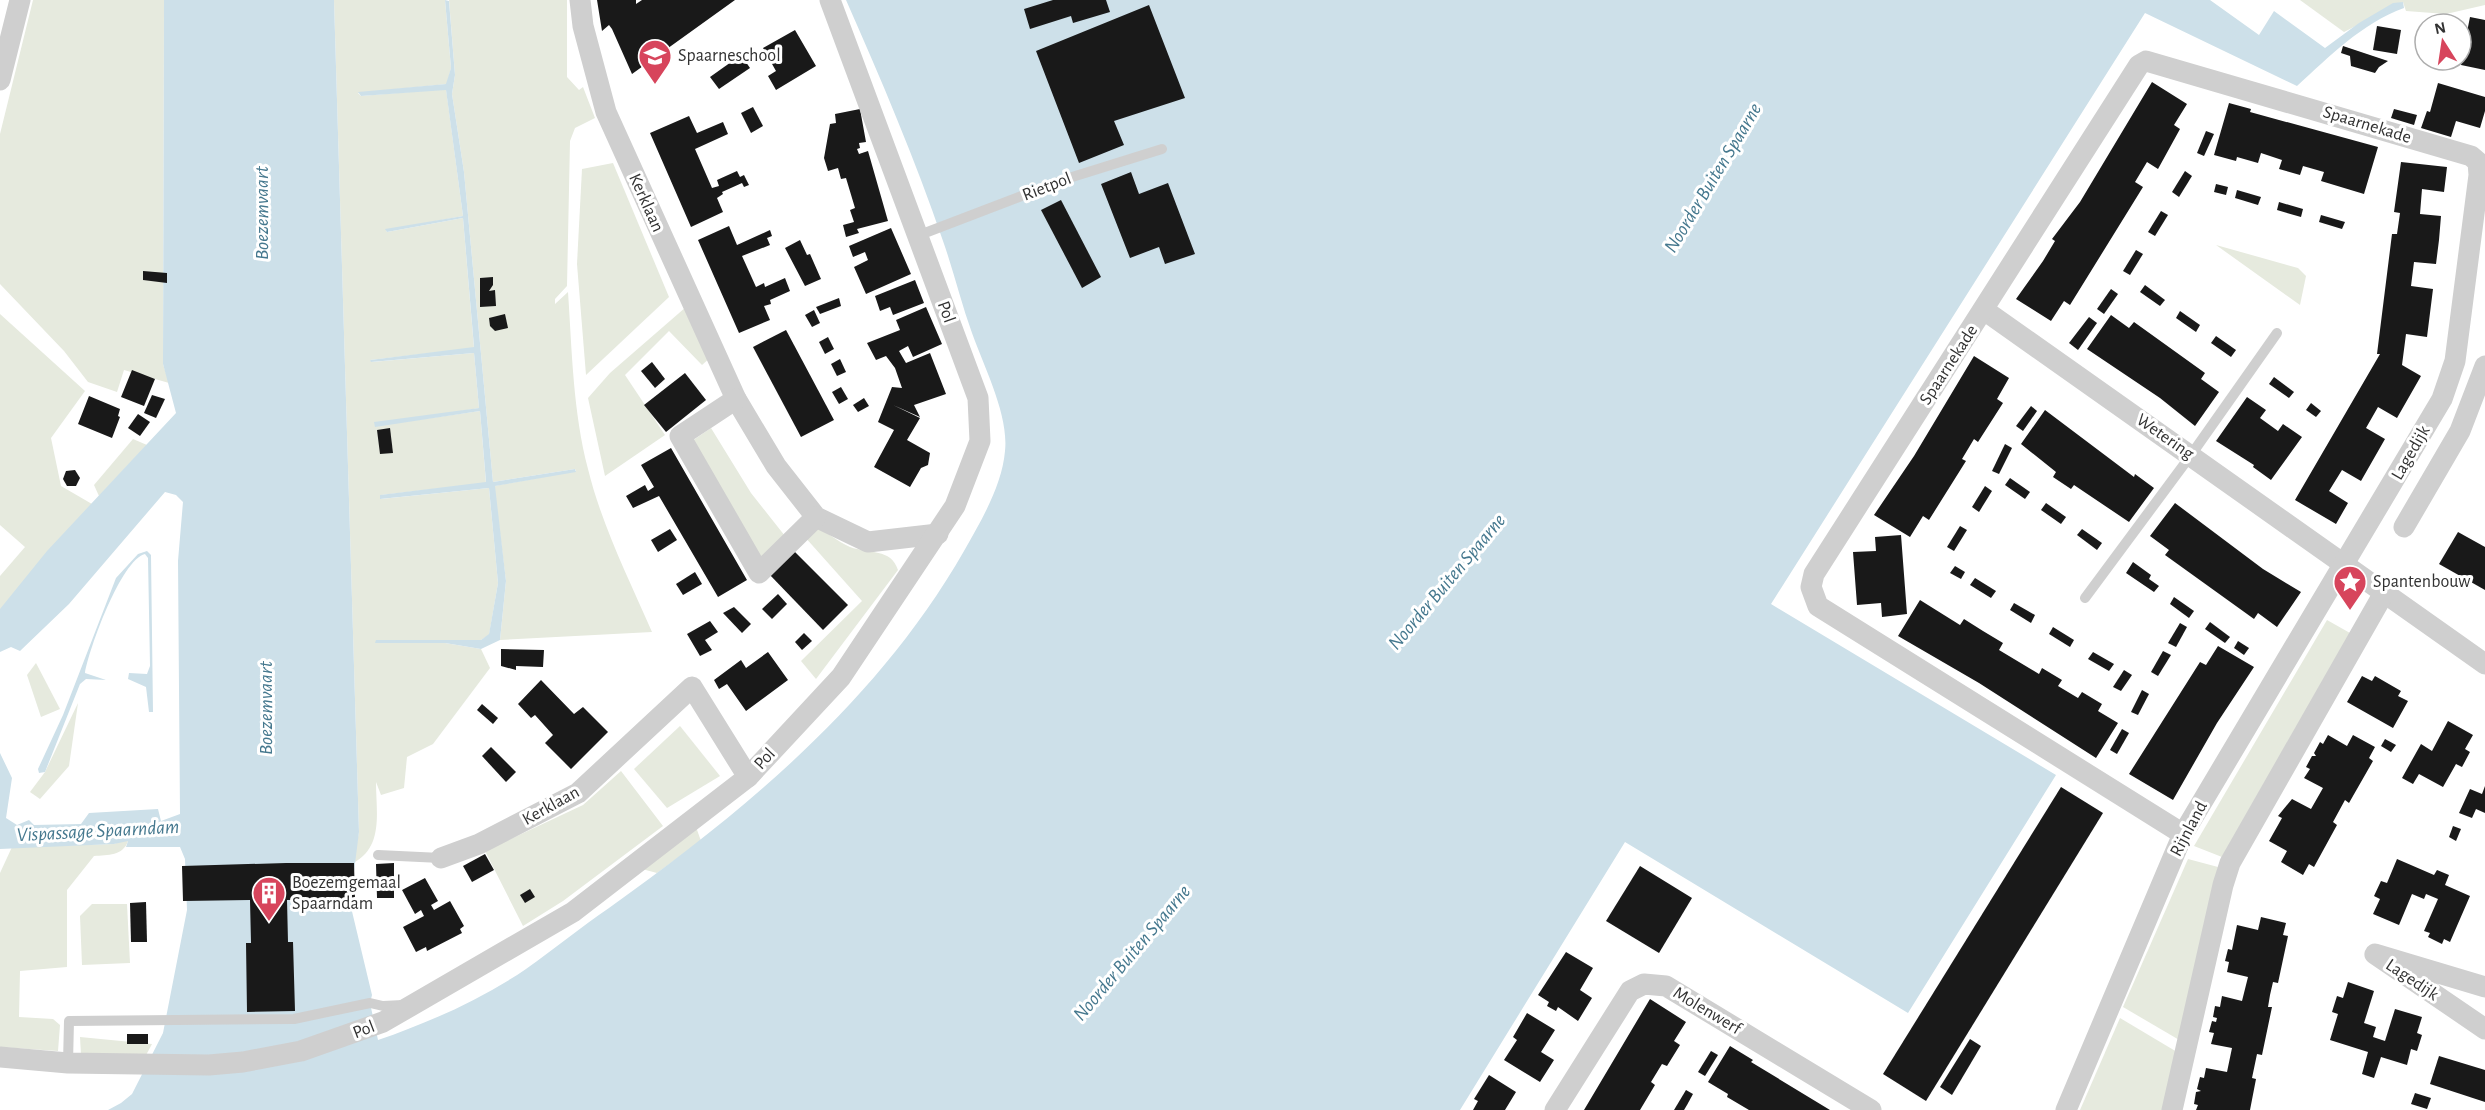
<svg xmlns="http://www.w3.org/2000/svg" width="2485" height="1110" font-family="'Alegreya Sans',sans-serif">
	<style>
		.green { fill: #e6eade }
		.water { fill: #cde0e9 }
		.building { fill: #191919 }
		.lines { fill: none; stroke-linecap: round; stroke-linejoin: round }
		.lane { stroke: #cfcfcf; stroke-width: 10 }
		.street { stroke: #cfcfcf; stroke-width: 21 }
		.labels { text-anchor: middle; dominant-baseline: central; stroke-width: 6; stroke-linejoin: round; paint-order: stroke }
		.poi-label { font-size: 18px; fill: #323232; stroke: #fff; text-anchor: start }
		.street-label { font-size: 18px; fill: #323232; stroke: #fff }
		.water-label { font-size: 20px; font-style: italic; fill: #45788e; stroke: #fff }
	</style>
	<rect width="100%" height="100%" fill="#fff"/>
	<g class="green">
		<polygon points="33,0 164,0 163,364 169,383 124,370 117,392 88,382 64,351 0,284 0,134"/>
		<path d="M334,0h111l6,68 -4,16 -89,9 3,3 85,-7 17,127 -77,14 1,2 76,-14 11,130 -104,12 2,2 102,-9 5,55 -104,18 105,-15 6,72 -105,12v4l108,-11 9,95 -9,52 -8,5h-105v3h69l36,6 9,19 -57,76 -26,13 -3,31 -23,7 -5,-13c0,30 8,65 -23,81l6,-31z"/>
		<path d="M449,0h118v77l12,13 4,-3 12,31 -20,10 -5,13 -3,145 -12,13v5l13,-12c4,59 5,120 20,177 14,57 41,110 64,163l-152,8 6,-59 -12,-95 82,-15 -1,-2 -82,13 -29,-310 -12,-78 3,-19z"/>
		<polygon points="2300,0 2485,0 2485,5 2446,14 2406,11 2403,2 2344,32"/>
		<polygon points="613,163 669,297 586,375 577,264 582,169"/>
		<polygon points="2216,245 2298,268 2306,276 2300,305"/>
		<polygon points="686,307 711,357 702,365 669,331 625,375 665,435 605,476 588,398 610,373"/>
		<polygon points="0,314 85,391 51,438 61,486 92,504 0,610 0,576 25,547 0,525"/>
		<polygon points="711,428 751,493 785,536 760,559 692,441"/>
		<polygon points="133,439 147,445 99,496 94,485"/>
		<path d="M814,524c11,7 24,18 36,23 19,7 41,1 48,23l-82,109 -15,-18 61,-60 -58,-65z"/>
		<polygon points="2327,620 2350,633 2222,857 2194,846"/>
		<polygon points="36,663 60,709 41,717 27,675"/>
		<polygon points="78,703 69,766 40,799 30,792 45,772"/>
		<polygon points="680,726 720,776 667,808 634,769"/>
		<polygon points="621,771 663,826 563,901 523,926 485,851 583,805"/>
		<polygon points="696,827 701,841 657,873 642,869"/>
		<path d="M124,840l4,1c-5,15 -20,14 -34,15l-27,34v77l-47,4 -1,46 34,2 7,6 -2,26 -58,-4v-174l12,-26 102,-3z"/>
		<polygon points="2188,859 2218,867 2181,1041 2123,1007"/>
		<polygon points="92,904 127,904 130,963 82,965 80,916"/>
		<polygon points="2120,1018 2177,1052 2165,1110 2080,1110"/>
		<polygon points="80,1037 152,1044 145,1057 81,1055"/>
	</g>
	<g class="water">
		<path d="M164,0h170l25,832 -9,71 22,92 -2,8 8,37c50,-17 104,-41 148,-71 28,-20 55,-42 83,-61 138,-99 269,-207 355,-357 17,-30 38,-65 41,-100 4,-36 -21,-84 -33,-118 -11,-30 -18,-61 -29,-92 -28,-82 -62,-162 -97,-241h1364l49,35 15,-24 51,37 34,-25 34,-20 10,-1 1,6c-42,15 -75,49 -107,78l-152,-73 -374,591 285,171 -148,238 -283,-171 -165,268h-1352l13,-7 11,-9 31,-61 24,-123 -2,-51 -5,-12h-54l2,-6 -14,3 -114,5v-96l12,25 -6,40 11,7 12,-5 5,5 47,-1 8,-11 69,-4 3,12 19,-7 -2,-253 5,-59 -7,-7 -11,-3 -96,112 -49,47 -9,-4 -11,5v-43l47,-58 129,-138 -13,-49z"/>
		<polygon points="445,0 449,1 455,75 452,94 464,172 493,482 575,469 576,472 495,486 506,581 500,640 481,649 445,643 375,643 376,640 481,640 489,634 498,583 489,488 380,499 380,495 486,482 480,411 375,427 374,422 479,408 474,353 371,362 370,360 474,347 463,218 387,232 385,229 463,216 446,90 361,96 358,92 446,84 451,68"/>
		<path d="M147,551l4,4 2,157h-4l-3,-25 -18,-8 1,-6 18,1 3,-8 -2,-108 -3,-4c-24,6 -56,95 -60,119l21,7 -20,-1 -6,5 -35,88 -6,1 -1,-4 25,-54 53,-137 22,-24z"/>
	</g>
	<g class="building">
		<polygon points="597,0 636,0 636,4 642,0 735,0 632,74 612,29 609,25 602,31"/>
		<polygon points="1053,0 1106,0 1110,12 1073,23 1071,16 1030,29 1024,9"/>
		<polygon points="1149,5 1185,98 1114,121 1124,145 1079,163 1036,51"/>
		<polygon points="2470,17 2485,20 2485,70 2461,65 2464,49 2461,49 2461,31 2467,32"/>
		<polygon points="2377,26 2401,30 2397,54 2373,50"/>
		<polygon points="795,30 816,66 776,90 768,76 776,71 763,48"/>
		<polygon points="2343,46 2388,61 2379,67 2375,73 2351,66 2350,56 2341,53"/>
		<polygon points="741,55 750,68 719,89 710,77"/>
		<polygon points="2152,82 2187,104 2174,125 2180,129 2158,169 2147,162 2135,182 2143,187 2070,305 2064,301 2051,321 2016,299 2043,261 2055,241 2052,239 2080,202"/>
		<polygon points="2438,83 2485,97 2485,111 2480,128 2456,121 2451,137 2421,128 2427,111 2430,112"/>
		<polygon points="2229,103 2251,109 2250,112 2378,147 2364,194 2321,181 2324,172 2303,166 2300,175 2279,169 2282,160 2261,153 2258,163 2237,157 2236,161 2214,155"/>
		<polygon points="753,107 763,126 751,133 741,113"/>
		<polygon points="860,109 866,142 859,143 860,148 857,149 859,154 868,151 888,221 857,229 859,233 846,237 843,225 854,222 850,210 855,208 846,178 841,179 838,168 828,171 824,158 830,124 836,123 835,114"/>
		<polygon points="2394,109 2417,115 2414,125 2391,118"/>
		<polygon points="689,116 697,133 723,122 728,134 695,149 712,188 719,186 717,180 737,171 740,177 744,175 749,185 744,187 742,183 722,192 723,194 717,198 723,212 691,227 650,133"/>
		<polygon points="2206,131 2214,134 2204,156 2197,153"/>
		<polygon points="2401,162 2447,167 2444,192 2422,189 2420,214 2441,216 2439,240 2436,264 2414,262 2411,286 2433,289 2427,337 2406,334 2402,365 2421,376 2397,418 2378,407 2366,428 2385,439 2361,481 2342,470 2329,491 2348,503 2336,524 2295,500 2380,354 2377,354 2392,234 2397,234 2400,213 2394,212"/>
		<polygon points="2185,171 2192,176 2179,197 2172,192"/>
		<polygon points="1131,172 1139,194 1168,183 1195,254 1165,264 1159,247 1130,258 1101,184"/>
		<polygon points="2216,184 2228,187 2226,195 2214,192"/>
		<polygon points="2237,190 2261,197 2258,205 2235,198"/>
		<polygon points="1061,200 1101,277 1082,288 1041,210"/>
		<polygon points="2279,202 2303,209 2301,217 2277,210"/>
		<polygon points="2161,211 2168,215 2155,236 2148,232"/>
		<polygon points="2321,215 2345,222 2342,229 2319,222"/>
		<polygon points="729,226 737,245 770,230 772,236 767,238 770,245 742,256 756,287 764,283 765,287 785,278 790,291 770,300 771,304 764,306 770,320 739,333 698,240"/>
		<polygon points="891,228 911,274 866,294 854,267 868,260 865,252 853,257 849,246"/>
		<polygon points="800,240 807,255 810,254 821,279 805,286 785,248"/>
		<polygon points="2136,250 2143,254 2130,275 2123,271"/>
		<polygon points="143,271 167,273 167,283 143,280"/>
		<polygon points="493,277 493,285 489,291 495,290 496,306 480,307 480,278"/>
		<polygon points="915,280 924,303 893,315 890,307 880,311 875,296"/>
		<polygon points="2145,285 2165,300 2160,306 2140,292"/>
		<polygon points="2111,289 2118,294 2104,314 2097,309"/>
		<polygon points="839,298 841,306 820,314 816,307"/>
		<polygon points="926,307 942,344 913,357 908,346 899,351 906,363 930,353 946,394 914,405 920,417 893,405 920,418 907,440 930,453 928,465 921,468 910,487 874,467 894,430 878,422 892,387 902,388 895,368 886,356 876,360 867,343 900,330 896,320"/>
		<polygon points="814,310 820,323 812,327 805,315"/>
		<polygon points="2180,311 2200,325 2196,332 2176,318"/>
		<polygon points="505,314 508,328 495,331 490,326 489,318"/>
		<polygon points="2111,315 2129,328 2134,322 2205,373 2201,379 2219,392 2195,426 2160,398 2087,349"/>
		<polygon points="2089,317 2097,323 2078,350 2069,343"/>
		<polygon points="786,330 834,420 801,437 753,347"/>
		<polygon points="2216,336 2236,350 2231,357 2211,343"/>
		<polygon points="828,337 834,349 825,354 819,342"/>
		<polygon points="1974,356 2009,378 1997,399 2003,403 1978,442 1974,439 1962,459 1966,461 1929,520 1923,516 1910,537 1874,515 1914,456"/>
		<polygon points="840,359 846,372 837,376 831,364"/>
		<polygon points="652,362 665,379 655,388 641,371"/>
		<polygon points="132,370 155,379 144,406 121,397"/>
		<polygon points="685,373 706,400 666,432 644,405"/>
		<polygon points="2274,377 2294,392 2289,398 2269,384"/>
		<polygon points="841,387 848,399 839,404 832,392"/>
		<polygon points="152,395 165,399 156,418 144,413"/>
		<polygon points="89,396 120,409 118,416 120,417 112,438 78,424"/>
		<polygon points="2247,397 2266,410 2260,418 2278,431 2283,424 2302,437 2271,480 2253,467 2254,465 2216,441"/>
		<polygon points="864,398 869,406 858,412 853,405"/>
		<polygon points="2311,403 2321,411 2316,417 2306,410"/>
		<polygon points="2031,406 2037,411 2023,431 2016,426"/>
		<polygon points="2045,410 2134,477 2135,474 2154,488 2129,522 2074,485 2071,489 2053,477 2056,472 2021,444"/>
		<polygon points="138,414 150,422 140,436 128,428"/>
		<polygon points="390,428 393,453 380,454 377,430"/>
		<polygon points="2005,444 2012,448 1999,474 1992,471"/>
		<polygon points="671,448 747,580 718,597 659,496 633,508 626,496 645,485 648,491 654,487 641,465"/>
		<polygon points="75,470 80,478 76,486 67,486 63,479 66,471"/>
		<polygon points="2010,478 2030,492 2025,499 2005,485"/>
		<polygon points="1985,486 1992,491 1979,512 1972,507"/>
		<polygon points="2046,503 2066,517 2061,524 2041,510"/>
		<polygon points="2175,503 2263,569 2301,592 2277,627 2258,613 2254,619 2165,555 2169,550 2150,536"/>
		<polygon points="1960,526 1967,530 1954,551 1947,547"/>
		<polygon points="670,529 677,540 658,552 651,540"/>
		<polygon points="2082,529 2102,543 2097,550 2077,535"/>
		<polygon points="2458,532 2485,547 2485,590 2439,564"/>
		<polygon points="1901,535 1907,614 1882,617 1881,603 1857,605 1853,552 1876,551 1875,537"/>
		<polygon points="794,551 848,605 823,630 769,574"/>
		<polygon points="2133,562 2151,575 2149,579 2159,586 2154,592 2126,573"/>
		<polygon points="1955,566 1965,572 1961,579 1950,573"/>
		<polygon points="695,572 702,584 683,595 676,584"/>
		<polygon points="1975,578 1996,591 1991,598 1970,585"/>
		<polygon points="778,594 787,604 772,619 762,609"/>
		<polygon points="2174,597 2194,611 2189,618 2170,604"/>
		<polygon points="1920,600 1960,625 1964,619 1983,631 2003,643 1999,650 2039,674 2042,668 2062,680 2058,686 2078,698 2082,692 2102,704 2098,711 2118,723 2096,758 1979,683 1898,636"/>
		<polygon points="2014,603 2035,615 2031,623 2010,610"/>
		<polygon points="734,607 751,624 742,633 723,613"/>
		<polygon points="710,621 718,632 705,640 712,650 700,656 687,634"/>
		<polygon points="2210,622 2230,637 2225,643 2205,629"/>
		<polygon points="2180,623 2187,627 2176,647 2168,643"/>
		<polygon points="2053,627 2074,640 2070,647 2049,634"/>
		<polygon points="804,633 812,641 802,650 795,642"/>
		<polygon points="2238,641 2249,648 2244,655 2234,648"/>
		<polygon points="2218,646 2254,667 2217,723 2173,800 2129,774 2200,662 2206,665"/>
		<polygon points="501,649 544,650 543,667 516,666 516,670 501,666"/>
		<polygon points="2163,651 2171,655 2158,676 2151,672"/>
		<polygon points="768,652 788,680 746,711 727,684 719,689 714,680 741,660 746,668"/>
		<polygon points="2093,652 2114,664 2109,671 2088,659"/>
		<polygon points="2124,670 2132,675 2121,691 2113,687"/>
		<polygon points="2362,676 2372,681 2375,676 2401,691 2398,696 2408,701 2393,728 2347,702"/>
		<polygon points="541,680 574,714 583,707 608,732 571,769 545,743 553,735 535,715 531,718 518,704"/>
		<polygon points="2142,690 2149,694 2138,715 2131,712"/>
		<polygon points="482,704 498,718 493,724 477,710"/>
		<polygon points="2448,721 2473,735 2465,749 2470,752 2462,767 2456,764 2443,787 2419,774 2413,784 2402,778 2421,744 2432,751"/>
		<polygon points="2122,729 2129,733 2117,754 2110,750"/>
		<polygon points="2328,735 2347,746 2353,735 2375,747 2369,758 2373,761 2349,803 2345,800 2333,822 2337,825 2314,867 2309,864 2303,875 2281,862 2287,851 2269,841 2282,818 2278,816 2292,799 2311,809 2323,788 2304,778 2310,769 2306,767 2312,756 2316,756 2314,753 2320,742 2323,744"/>
		<polygon points="2385,739 2396,745 2391,752 2381,746"/>
		<polygon points="491,747 516,772 506,782 482,756"/>
		<polygon points="2485,786 2485,813 2476,809 2472,818 2459,813 2470,789 2482,794"/>
		<polygon points="2061,787 2103,813 1926,1101 1883,1074"/>
		<polygon points="2453,826 2461,829 2456,841 2449,837"/>
		<polygon points="485,854 494,870 472,882 463,866"/>
		<polygon points="2397,859 2434,875 2437,870 2449,875 2445,885 2470,896 2450,942 2444,939 2442,944 2428,937 2430,933 2424,931 2438,899 2426,894 2424,899 2412,894 2399,925 2373,914 2380,899 2374,896 2381,881 2387,883"/>
		<polygon points="286,863 354,863 355,899 287,900 288,942 293,942 295,1011 247,1012 246,943 251,943 250,900 183,901 182,866"/>
		<polygon points="394,863 394,898 377,898 376,864"/>
		<polygon points="1640,866 1692,898 1659,953 1606,921"/>
		<polygon points="425,878 438,901 431,905 434,910 450,901 464,926 460,929 462,933 427,951 426,947 416,952 403,927 424,916 421,910 415,914 402,890"/>
		<polygon points="530,889 535,897 525,903 520,895"/>
		<polygon points="146,902 147,942 131,942 130,903"/>
		<polygon points="2261,917 2286,923 2283,935 2288,936 2278,983 2273,982 2270,995 2268,1007 2272,1007 2262,1055 2257,1054 2252,1078 2256,1079 2250,1110 2196,1110 2198,1105 2194,1104 2196,1092 2201,1091 2197,1089 2200,1077 2204,1078 2206,1068 2227,1072 2232,1048 2211,1044 2214,1033 2209,1032 2212,1021 2216,1022 2217,1018 2213,1017 2215,1006 2220,1007 2222,996 2242,1001 2248,977 2227,972 2229,962 2225,961 2228,949 2232,950 2237,925 2258,930"/>
		<polygon points="1566,952 1593,968 1580,990 1592,998 1578,1021 1558,1007 1556,1011 1547,1006 1549,1002 1538,995"/>
		<polygon points="2348,982 2374,991 2364,1023 2376,1027 2373,1037 2385,1041 2395,1009 2422,1017 2417,1033 2422,1035 2417,1051 2411,1049 2407,1065 2381,1057 2374,1078 2362,1074 2368,1052 2330,1040 2338,1014 2332,1012 2337,996 2343,998"/>
		<polygon points="1650,999 1686,1022 1674,1041 1680,1045 1667,1066 1662,1064 1651,1082 1655,1085 1640,1110 1584,1110"/>
		<polygon points="1527,1013 1555,1030 1541,1052 1554,1060 1540,1082 1504,1060 1517,1040 1513,1037"/>
		<rect x="127" y="1034" width="21" height="10"/>
		<polygon points="1970,1039 1981,1046 1952,1095 1940,1087"/>
		<polygon points="1730,1046 1753,1060 1751,1062 1830,1110 1749,1110 1727,1097 1728,1094 1708,1082"/>
		<polygon points="1711,1051 1718,1055 1705,1076 1698,1072"/>
		<polygon points="2439,1056 2485,1070 2485,1102 2430,1084"/>
		<polygon points="1489,1075 1516,1092 1505,1110 1473,1110 1478,1101 1474,1099"/>
		<polygon points="1686,1090 1693,1094 1687,1105 1684,1110 1674,1110"/>
		<polygon points="2415,1093 2431,1098 2427,1109 2411,1104"/>
	</g>
	<g class="lines">
		<g class="lane">
			<polyline points="917,236 1069,178 1162,149"/>
			<polyline points="2085,598 2191,455 2277,333"/>
			<polyline points="378,855 441,858"/>
			<polyline points="68,1063 69,1021 294,1019 370,1003 383,1006 403,1005"/>
		</g>
		<g class="street">
			<polyline points="580,0 583,26 606,112 736,399 776,466 816,517 868,542 938,534"/>
			<polyline points="0,80 20,0"/>
			<polyline points="1984,310 2485,664"/>
			<polyline points="736,399 680,436 759,573 816,517"/>
			<polyline points="2404,527 2460,431 2485,366"/>
			<polyline points="441,858 479,844 578,793 692,687 748,777"/>
			<polyline points="2485,987 2375,954 2485,1029"/>
			<polyline points="0,1057 68,1063 209,1065 243,1062 301,1051 383,1022 573,912 748,777 841,677 955,506 980,441 978,398 830,0"/>
			<polyline points="1555,1110 1630,991 1644,984 1666,986 1871,1110"/>
			<polyline points="2066,1110 2183,834 2442,399 2455,361 2479,175 2478,162 2471,156 2146,61 2139,65 1814,574 1811,587 1818,606 2183,834"/>
			<polyline points="2172,1110 2223,885 2230,863 2384,593"/>
		</g>
	</g>
	<defs>
		<symbol id="school-pin" viewBox="-11 -11 22 30"><path d="M0 17L-7.5 6A9.5 9.5 0 1 1 7.5 6Z" fill="#d7455c" stroke="#fff"/><path d="M0-5L7-2L0 1L-7-2ZM-4 1L0 2.5L4 1V4Q0 6-4 4Z" fill="#fff"/></symbol>
		<symbol id="sight-pin" viewBox="-11 -11 22 30"><path d="M0 17L-7.5 6A9.5 9.5 0 1 1 7.5 6Z" fill="#d7455c" stroke="#fff"/><path d="M0-6L1.8-2.2L6-1.7L2.9 1.2L3.7 5.4L0 3.3L-3.7 5.4L-2.9 1.2L-6-1.7L-1.8-2.2Z" fill="#fff"/></symbol>
		<symbol id="building-pin" viewBox="-11 -11 22 30"><path d="M0 17L-7.5 6A9.5 9.5 0 1 1 7.5 6Z" fill="#d7455c" stroke="#fff"/><path d="M-4-6H4V6H1V3H-1V6H-4ZM-2.5-4.3h1.7v1.8h-1.7ZM.8-4.3h1.7v1.8H.8ZM-2.5-1h1.7V.8h-1.7ZM.8-1h1.7V.8H.8Z" fill="#fff"/></symbol>
	</defs>
	<g fill-rule="evenodd">
		<use href="#school-pin" x="636" y="37" width="38" height="52"/>
		<use href="#sight-pin" x="2331" y="563" width="38" height="52"/>
		<use href="#building-pin" x="250" y="874" width="38" height="52"/>
	</g>
	<g class="labels">
		<g class="poi-label">
			<text x="678" y="56">Spaarneschool</text>
			<text x="2373" y="582">Spantenbouw</text>
			<text x="292" y="883">Boezemgemaal<tspan x="292" dy="21">Spaarndam</tspan></text>
		</g>
		<g class="street-label">
			<text transform="translate(2367 125) rotate(17)">Spaarnekade</text>
			<text transform="translate(1047 187) rotate(-21)">Rietpol</text>
			<text transform="translate(646 203) rotate(66)">Kerklaan</text>
			<text transform="translate(946 312) rotate(70)">Pol</text>
			<text transform="translate(1949 365) rotate(-57)">Spaarnekade</text>
			<text transform="translate(2165 437) rotate(35)">Wetering</text>
			<text transform="translate(2411 453) rotate(-60)">Lagedijk</text>
			<text transform="translate(765 759) rotate(-47)">Pol</text>
			<text transform="translate(551 806) rotate(-29)">Kerklaan</text>
			<text transform="translate(2189 829) rotate(-62)">Rijnland</text>
			<text transform="translate(2412 980) rotate(34)">Lagedijk</text>
			<text transform="translate(1707 1011) rotate(31)">Molenwerf</text>
			<text transform="translate(364 1030) rotate(-21)">Pol</text>
		</g>
		<g class="water-label">
			<text transform="translate(1713 178) rotate(-59)">Noorder Buiten Spaarne</text>
			<text transform="translate(262 213) rotate(-90)">Boezemvaart</text>
			<text transform="translate(1447 582) rotate(-50)">Noorder Buiten Spaarne</text>
			<text transform="translate(266 708) rotate(-90)">Boezemvaart</text>
			<text transform="translate(98 831) rotate(-3)">Vispassage Spaarndam</text>
			<text transform="translate(1132 953) rotate(-50)">Noorder Buiten Spaarne</text>
		</g>
	</g>
	<g transform="translate(2443 42) rotate(348)"><circle r="28" fill="#ffffff" stroke="#adadad" stroke-width="1.5"/>
	<path d="M0-4.5L10 22L0 15L-10 22Z" fill="#d7455c"/>
	<text y="-9" font-size="16" font-weight="bold" text-anchor="middle" fill="#323232">N</text>
	</g>
</svg>
